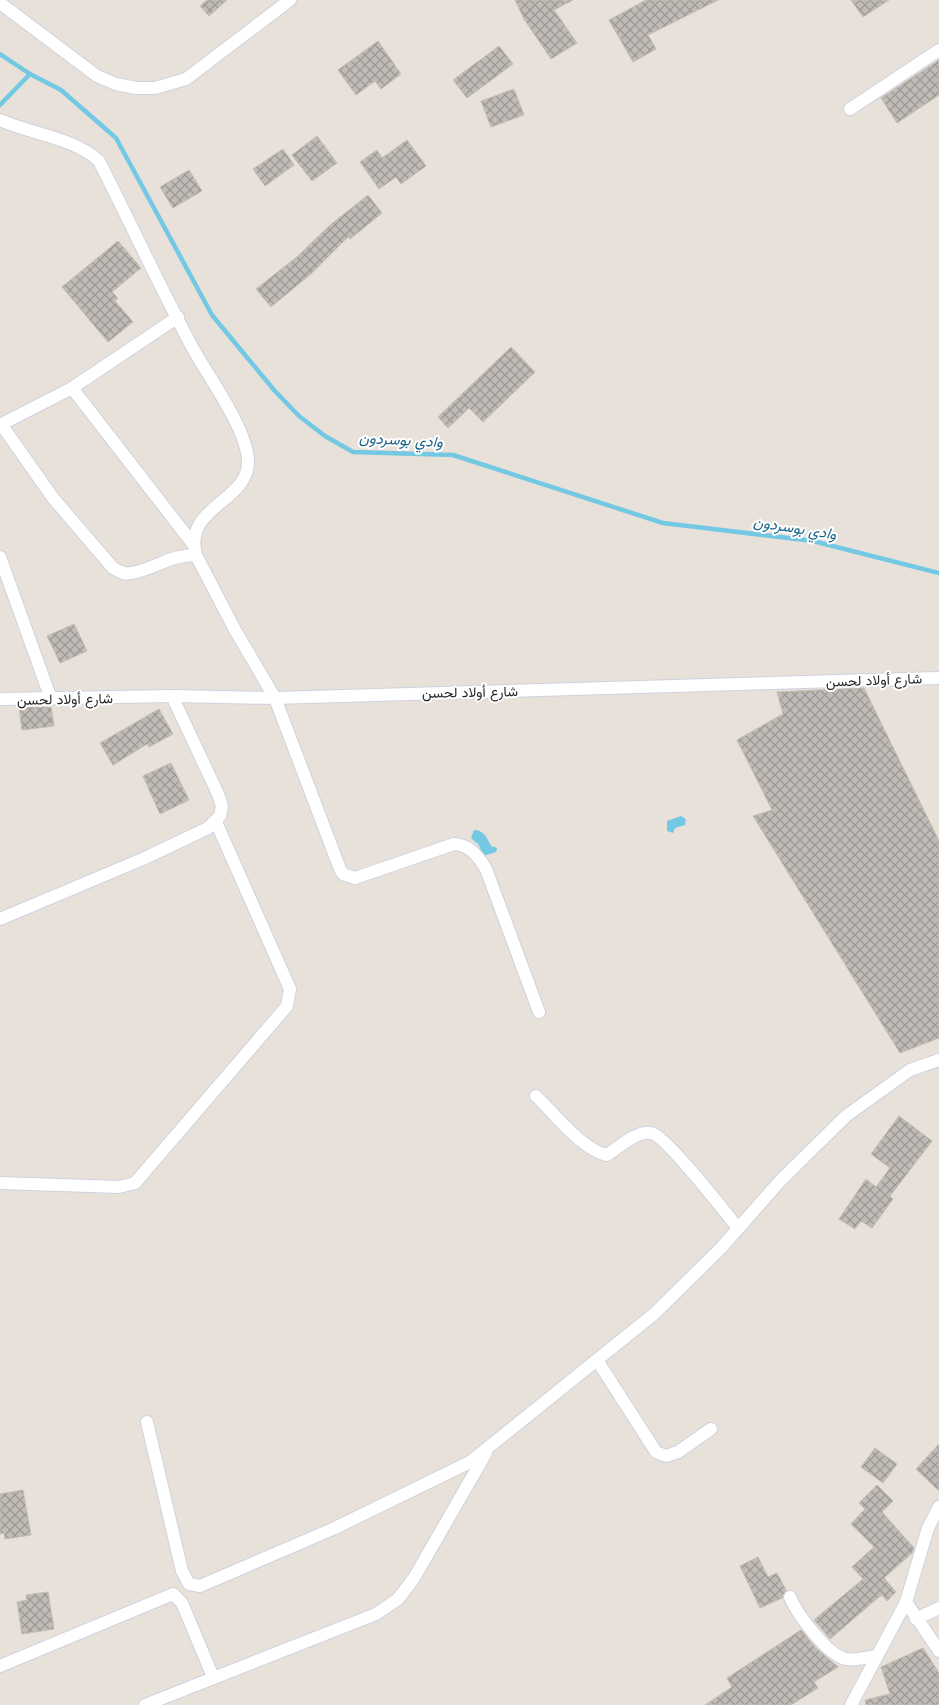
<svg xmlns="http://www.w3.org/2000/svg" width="939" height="1705" font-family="Jost,Vazirmatn,sans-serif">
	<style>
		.water { fill: #73c8e3 }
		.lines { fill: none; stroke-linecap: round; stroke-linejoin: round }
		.stream { stroke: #73c8e3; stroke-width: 4.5 }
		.building { fill: url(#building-cross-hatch); stroke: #c3bdb3 }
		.minor-casing { stroke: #ced2df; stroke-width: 14 }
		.minor { stroke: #fff; stroke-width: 12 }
		.labels { text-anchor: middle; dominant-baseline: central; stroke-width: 4; stroke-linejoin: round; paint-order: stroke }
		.street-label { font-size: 14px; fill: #272727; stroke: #fff }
		.water-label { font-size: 15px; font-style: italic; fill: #17658a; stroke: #fff }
	</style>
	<defs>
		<pattern id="building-cross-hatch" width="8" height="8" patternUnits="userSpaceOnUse" patternTransform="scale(1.25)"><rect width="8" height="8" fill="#c0bbb6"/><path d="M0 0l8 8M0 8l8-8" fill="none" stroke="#9c9894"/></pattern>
	</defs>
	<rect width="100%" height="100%" fill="#e8e1d9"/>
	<g class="water">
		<polygon points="681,816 686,819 685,825 675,828 673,833 667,831 667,821"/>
		<path d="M474,830c10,0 13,8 17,16l6,2 -1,4 -13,4 -4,-11 -8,-7z"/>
	</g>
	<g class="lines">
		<g class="stream">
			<polyline points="0,54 30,74 61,90 116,138 212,315 274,390 299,416 325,436 353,452 453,455 663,523 813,541 939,573"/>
			<polyline points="0,105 30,74"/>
		</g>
	</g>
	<g class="building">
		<polygon points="207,0 227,0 209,16 200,6"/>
		<polygon points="515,0 573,0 554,10 577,43 551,59 524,19"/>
		<polygon points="646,0 718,0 648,35 656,49 633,62 609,20"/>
		<polygon points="851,0 889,0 863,17"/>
		<polygon points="378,41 401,74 381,89 375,81 356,95 338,70"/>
		<polygon points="499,46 513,64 467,98 453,80"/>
		<polygon points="939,60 939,95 897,123 881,98"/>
		<polygon points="514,89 524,115 491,127 481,101"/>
		<polygon points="317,136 337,163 312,181 292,155"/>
		<polygon points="407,140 426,166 401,184 396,177 379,189 360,162 377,150 382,158"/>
		<polygon points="283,149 294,165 265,186 253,169"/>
		<polygon points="189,170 202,191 173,208 160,187"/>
		<polygon points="368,195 382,213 350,239 348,237 312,273 271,307 256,289 298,256 329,226"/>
		<polygon points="118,241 141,268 112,292 118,298 115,301 133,322 108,342 62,287"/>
		<polygon points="511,347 535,372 483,422 469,408 448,428 438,417"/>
		<polygon points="74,624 87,651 60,663 47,636"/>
		<polygon points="864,688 939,841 939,1038 900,1053 753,816 772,810 737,740 783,714 777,692"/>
		<polygon points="19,707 51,707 54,726 22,730"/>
		<polygon points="159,709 173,734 149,747 147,744 113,765 100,743"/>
		<polygon points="171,763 189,800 160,814 143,776"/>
		<polygon points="899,1116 932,1141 890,1196 893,1199 872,1228 861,1221 855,1229 839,1219 866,1179 876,1187 890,1168 871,1154"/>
		<polygon points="939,1444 939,1491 916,1469"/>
		<polygon points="875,1448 897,1464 883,1483 861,1467"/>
		<polygon points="877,1485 893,1501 882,1512 914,1548 912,1553 884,1578 896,1592 887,1601 882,1595 879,1597 830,1639 814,1620 863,1579 852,1567 874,1547 851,1524 865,1509 859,1503"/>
		<polygon points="23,1490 31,1535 5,1539 4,1533 0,1534 0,1494"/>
		<polygon points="758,1557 768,1577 777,1573 786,1590 782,1598 760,1608 740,1566"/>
		<polygon points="48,1592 54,1629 22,1634 17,1602 27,1600 26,1595"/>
		<polygon points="801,1630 816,1648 838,1667 814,1682 818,1688 791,1705 705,1705 732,1687 727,1678"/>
		<polygon points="923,1648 939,1673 939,1705 866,1705 865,1700 890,1694 881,1667"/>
	</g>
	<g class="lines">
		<defs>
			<g id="minor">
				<polyline points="0,3 97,76 116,84 136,88 155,88 186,79 290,0"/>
				<polyline points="850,109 939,50"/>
				<path d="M0,120c31,14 75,18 99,41 31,61 60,124 92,184 16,30 56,83 57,116 1,41 -65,45 -52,94l39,75 40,68 65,171 3,5 12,4 99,-34c16,1 24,12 32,25l53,143"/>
				<polyline points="72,388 193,544"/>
				<path d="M1,424l52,74 60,70c6,3 11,7 18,5 25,-4 37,-18 65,-18"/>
				<polyline points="0,425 72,388 178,317"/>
				<polyline points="0,557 51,699"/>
				<polyline points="0,699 172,696 275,698 939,678"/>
				<polyline points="0,919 145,858 208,828 220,816 222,806 218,794 172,696"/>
				<path d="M536,1096c19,18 46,54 71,59 11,-7 30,-25 44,-22 14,2 74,79 87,95"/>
				<polyline points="0,1183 119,1187 135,1183 287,1006 290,989 216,822"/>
				<polyline points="597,1360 656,1452 666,1456 678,1452 711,1429"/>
				<polyline points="147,1422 182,1571 189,1584 200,1586 335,1528 470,1462 654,1314 721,1248 780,1181 846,1116 910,1070 939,1060"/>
				<path d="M790,1597c7,17 37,58 56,62 9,2 22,-2 31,-3"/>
				<polyline points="906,1602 939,1651"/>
				<polyline points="916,1619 939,1608"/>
				<polyline points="0,1666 173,1594 182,1603 213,1677"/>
				<polyline points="145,1705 376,1614 398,1599 414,1578 486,1453"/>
				<polyline points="851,1705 906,1602 928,1528 939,1507"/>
			</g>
		</defs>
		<use href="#minor" class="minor-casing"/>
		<use href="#minor" class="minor"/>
	</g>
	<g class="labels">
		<g class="street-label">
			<text transform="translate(874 680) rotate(-2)">شارع أولاد لحسن</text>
			<text transform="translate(470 692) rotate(-1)">شارع أولاد لحسن</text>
			<text transform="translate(65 699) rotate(-1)">شارع أولاد لحسن</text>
		</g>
		<g class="water-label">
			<text transform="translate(401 440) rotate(3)">وادي بوسردون</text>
			<text transform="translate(795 528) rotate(9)">وادي بوسردون</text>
		</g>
	</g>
</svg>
